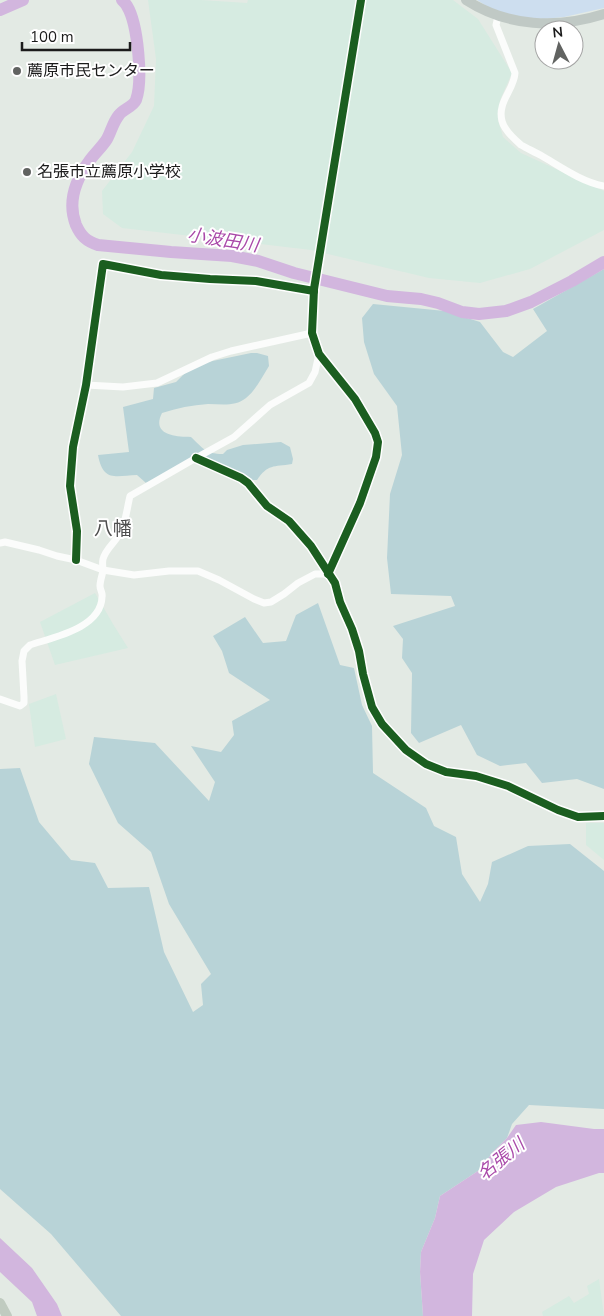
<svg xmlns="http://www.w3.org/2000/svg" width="604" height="1316" font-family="'Nunito Sans','Noto Sans JP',sans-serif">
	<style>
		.farmland { fill: #d6ebe1 }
		.forest { fill: #b8d3d7 }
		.park { fill: #cddeef }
		.water { fill: #d2b6de }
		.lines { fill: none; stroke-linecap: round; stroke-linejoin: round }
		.river { stroke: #d2b6de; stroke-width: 12 }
		.street { stroke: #fbfcfb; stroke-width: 7 }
		.secondary { stroke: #c0c9c5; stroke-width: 10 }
		.primary { stroke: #c0cbc0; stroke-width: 10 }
		.cycleway-casing { stroke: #fff; stroke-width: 11 }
		.cycleway { stroke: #1b5e20; stroke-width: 8 }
		.poi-dot { fill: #616361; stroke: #fff; stroke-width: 2 }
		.labels { text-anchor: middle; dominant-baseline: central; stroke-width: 4; stroke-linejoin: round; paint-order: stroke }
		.poi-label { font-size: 16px; fill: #1b1b1b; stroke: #fff; text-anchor: start }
		.water-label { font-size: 18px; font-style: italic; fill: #a949a9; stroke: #fff }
		.quarter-label { font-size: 19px; fill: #4e4e4e; stroke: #fff }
	</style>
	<rect width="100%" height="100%" fill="#e3eae4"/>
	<g class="farmland">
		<polygon points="148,0 201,0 247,3 248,0 453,0 478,19 512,73 500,100 498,120 503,137 521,153 604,191 604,230 530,269 480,283 429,278 311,250 122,228 103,214 102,191 132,152 154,106 156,59"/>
		<polygon points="95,593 113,624 128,648 55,665 40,622"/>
		<polygon points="56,694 66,739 35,747 29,704"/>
		<polygon points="586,823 604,823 604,860 586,845"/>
		<polygon points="599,1279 604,1316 543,1316 542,1312 569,1296 574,1303 589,1294 587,1286"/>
	</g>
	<g class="forest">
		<polygon points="604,269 604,789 577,779 542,783 526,763 500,766 477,755 461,725 419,743 411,733 412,673 402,658 403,639 393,626 455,606 451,596 391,594 387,558 390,494 402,455 397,406 374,374 364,342 362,318 373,304 445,311 480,322 503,352 513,357 547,331 533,309"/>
		<path d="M251,353h6l11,3 1,10c-7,11 -13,24 -23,32 -11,9 -25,6 -38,6 -16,1 -31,4 -46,9 -11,22 13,24 29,24 12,11 14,17 32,17l4,-4 16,-5 38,-3 9,5 3,12 -1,5c-19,3 -24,0 -35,16h-6l-15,-8 -17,1 -5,-2 -12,-13 -56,25 -9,-8c-22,1 -34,7 -39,-20l31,-3 -6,-45 30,-8 1,-11 22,-6 11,-11 16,-8z"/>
		<polygon points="318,603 340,665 354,668 362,705 372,726 373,773 426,808 434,826 456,837 462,874 480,902 488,884 492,862 528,846 570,844 604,871 604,1109 529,1105 512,1124 507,1138 492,1153 481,1169 440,1196 435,1218 421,1252 420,1272 423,1316 121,1316 51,1234 0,1189 0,769 20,768 39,822 71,860 95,863 108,888 149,887 164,952 193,1012 203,1005 201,984 211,974 169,904 151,852 118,823 89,764 94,737 155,743 209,801 215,782 191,746 221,752 234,735 232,721 270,700 229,673 222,651 213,636 245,617 263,643 286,641 296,615"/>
	</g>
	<polygon class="park" points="477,0 604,0 604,8 564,17 544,19 525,18 493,10"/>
	<g class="water">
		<polygon points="541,1122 594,1129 604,1129 604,1173 599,1173 556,1187 514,1212 484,1240 473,1274 472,1316 423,1316 420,1272 421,1252 435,1218 440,1196 481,1169 492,1153 507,1138 516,1125"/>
		<polygon points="0,1238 32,1268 57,1304 62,1316 37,1316 32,1302 0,1272"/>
	</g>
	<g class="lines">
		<g class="river">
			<path d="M122,0c2,2 4,4 5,6 11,18 16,75 9,94 -3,7 -13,9 -17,15 -6,7 -8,17 -12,24 -5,8 -12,14 -17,21 -14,19 -23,42 -14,65 5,11 10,16 22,20l73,7 61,4 26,5 36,12 93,23 34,3 17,4 24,9 17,2 27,-3 25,-9 41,-21 32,-19"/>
			<polyline points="0,10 23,0"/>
		</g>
		<g class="street">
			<path d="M498,16l-2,9 19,48c-1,17 -18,29 -13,48 2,9 12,18 19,24 7,4 14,7 21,11 19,11 40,26 62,30"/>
			<polyline points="86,385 123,387 157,383 212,357 231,351 312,333"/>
			<polyline points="196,458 241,478 248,483 267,506 289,521 311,546 335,583 340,602 352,629 359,651 363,674 372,707 382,724 406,750 426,764 446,772 476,776 508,786 558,810 578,817 604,816"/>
			<polyline points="0,543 5,542 39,550 57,556 76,560 103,570 134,575 169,571 198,571 219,580 254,599 264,603 271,602 284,594 298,583 315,574 328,574"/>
			<polyline points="76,560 77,531 70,486 73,447 86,385 103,264 161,275 210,279 256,281 314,291"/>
			<polyline points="328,574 360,503 376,457 378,442 375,433 355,399 319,354 312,333 314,289 361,0"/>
			<path d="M0,699l20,7 4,-3v-6l-2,-36 2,-10 6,-6c24,-8 71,-17 72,-48 1,-4 -2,-7 -2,-11 0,-5 2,-10 3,-15 0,-4 -1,-8 0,-12 3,-11 12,-16 17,-26 6,-11 7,-25 10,-37l66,-38 38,-21 36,-32 39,-22 6,-11 4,-18"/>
		</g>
		<path class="secondary" d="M466,0c42,27 91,29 138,14"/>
		<polyline class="primary" points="0,1303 7,1316"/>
		<defs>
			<g id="cycleway">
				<polyline points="196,458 241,478 248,483 267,506 289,521 311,546 335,583 340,602 352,629 359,651 363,674 372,707 382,724 406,750 426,764 446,772 476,776 508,786 558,810 578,817 604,816"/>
				<polyline points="76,560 77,531 70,486 73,447 86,385 103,264 161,275 210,279 256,281 314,291"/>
				<polyline points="328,574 360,503 376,457 378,442 375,433 355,399 319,354 312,333 314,289 361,0"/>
			</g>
		</defs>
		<use href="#cycleway" class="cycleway-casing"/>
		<use href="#cycleway" class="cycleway"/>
	</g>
	<g class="poi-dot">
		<circle cx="17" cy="71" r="5"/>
		<circle cx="27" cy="172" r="5"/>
	</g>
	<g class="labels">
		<g class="poi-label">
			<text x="27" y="71">薦原市民センター</text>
			<text x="37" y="172">名張市立薦原小学校</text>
		</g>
		<g class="water-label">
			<text transform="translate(223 240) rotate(9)">小波田川</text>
			<text transform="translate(501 1159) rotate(-39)">名張川</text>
		</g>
		<g class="quarter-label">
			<text x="113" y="529">八幡</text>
		</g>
	</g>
	<g transform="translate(559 45) rotate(354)"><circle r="24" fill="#ffffff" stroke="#a4a4a4"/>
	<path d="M0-4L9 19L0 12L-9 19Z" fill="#616361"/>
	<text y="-8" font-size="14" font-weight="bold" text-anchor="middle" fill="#1b1b1b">N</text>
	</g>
	<path d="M22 42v8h108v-8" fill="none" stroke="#1b1b1b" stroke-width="2.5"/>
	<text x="30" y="42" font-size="15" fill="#1b1b1b" stroke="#ffffff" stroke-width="4" paint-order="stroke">100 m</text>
</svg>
